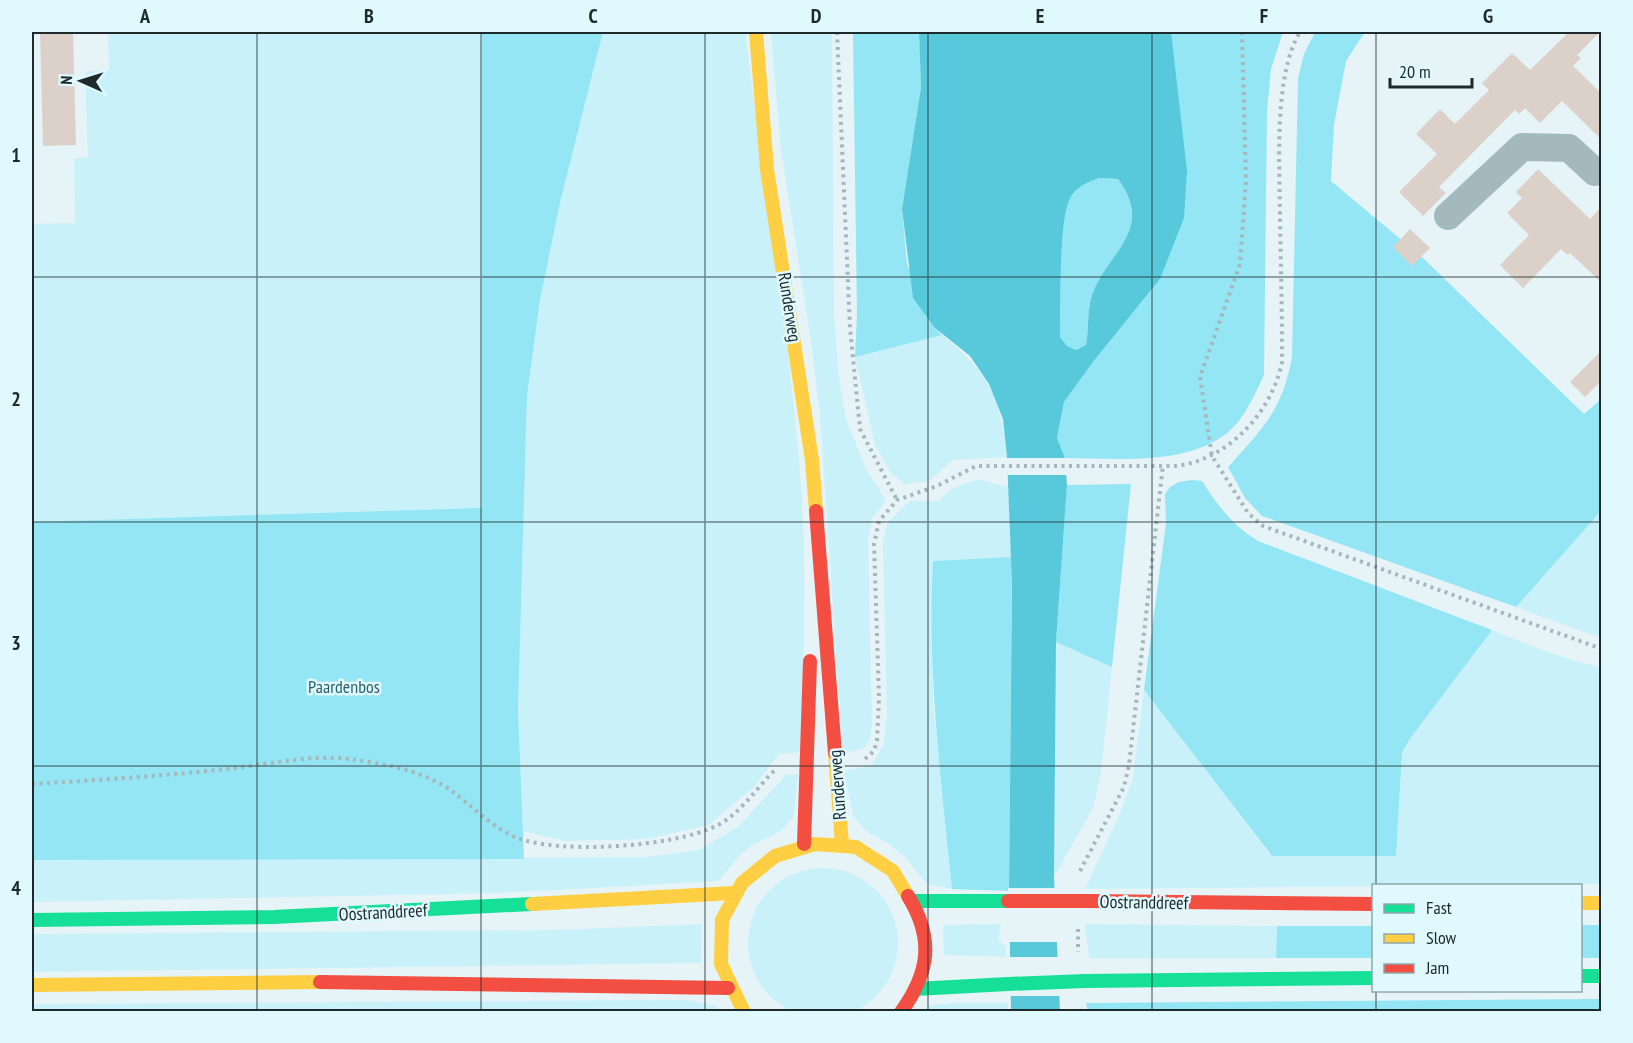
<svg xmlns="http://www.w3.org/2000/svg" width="1633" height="1043" font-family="'PT Sans Narrow',sans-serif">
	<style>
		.green { fill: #c9f1f9 }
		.forest { fill: #94e6f4 }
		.water { fill: #57c9da; fill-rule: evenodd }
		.pier { fill: #e6f4f7 }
		.building { fill: #dbd1c8 }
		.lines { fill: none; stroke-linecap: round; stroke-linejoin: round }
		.path { stroke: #a5b7bb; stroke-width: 4; stroke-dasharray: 3 4.5; stroke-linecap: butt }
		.street { stroke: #a4b9be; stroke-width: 28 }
		.fast { stroke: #16e098; stroke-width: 14 }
		.slow { stroke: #ffcf43; stroke-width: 14 }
		.jam { stroke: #f24e42; stroke-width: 14 }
		.fast-bridge { stroke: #16e098; stroke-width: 14 }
		.jam-bridge { stroke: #f24e42; stroke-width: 14 }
		.grid { fill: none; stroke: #1d292b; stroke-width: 1.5; stroke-opacity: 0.55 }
		.labels { text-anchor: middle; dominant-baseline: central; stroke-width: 5; stroke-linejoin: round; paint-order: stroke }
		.street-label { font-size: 18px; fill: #1d292b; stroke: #dff9fe }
		.park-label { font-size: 18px; fill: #2a616b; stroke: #dff9fe }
		.neatline { fill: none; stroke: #1d292b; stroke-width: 2 }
		.grid-label { font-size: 20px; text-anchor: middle; font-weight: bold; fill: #1d292b }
	</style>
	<rect width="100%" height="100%" fill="#e6f4f7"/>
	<g class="green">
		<polygon points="108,32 482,32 483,509 32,522 32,224 75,223 74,159 88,157 85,72 109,69"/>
		<path d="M603,32h142c18,139 40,278 53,417 10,101 6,202 2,303l-21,2 -25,33 -46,38 -61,14 -82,2 -42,-10 -5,-122 9,-313 13,-96 20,-97z"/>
		<polygon points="771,32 832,32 834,314 838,371 846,419 866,469 886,501 872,518 868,541 872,725 870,740 864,748 843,754 820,415 811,341 781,150"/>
		<path d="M942,335c47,37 59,63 65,122l-54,3 -24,21 -24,3 -14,-11 -16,-28 -20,-88z"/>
		<polygon points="978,479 1009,487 1012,557 933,561 933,703 952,889 927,884 904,856 888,843 867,832 854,817 843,771 872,765 884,744 887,715 883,540 888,522 910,501 938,501 951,489"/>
		<polygon points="1601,511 1601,638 1516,607"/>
		<polygon points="1492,630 1553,654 1601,668 1601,884 1085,889 1119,816 1133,777 1144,690 1271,856 1396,856 1402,754 1409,740"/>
		<polygon points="1056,642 1112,667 1101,773 1093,808 1054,877"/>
		<polygon points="798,774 794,816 781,831 752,845 737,858 719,881 498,893 32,902 32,860 647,857 699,850 739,826 786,775"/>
		<circle cx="823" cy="943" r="75"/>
		<polygon points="702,924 701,963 32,972 32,934 558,930"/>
		<polygon points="1001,924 998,940 1006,946 1006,957 944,955 943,925"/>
		<polygon points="1085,924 1277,926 1276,958 1089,958"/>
		<polygon points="689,1000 715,1006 719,1011 32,1012 32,1004"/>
		<polygon points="952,1003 1008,1003 1008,1011 925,1012 928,1006"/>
	</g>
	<g class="forest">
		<polygon points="482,32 603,32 560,203 540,300 527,396 518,709 524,859 32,860 32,522 482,508"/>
		<polygon points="853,32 919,32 921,87 902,209 907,264 935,328 942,335 855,357 857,314"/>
		<path d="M1171,32h112l-12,37 -4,43 -3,263c-10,21 -21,48 -41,61 -43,30 -108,22 -158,22l-8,-20 7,-36 29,-40 67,-83z"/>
		<path d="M1315,32h50l-19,29 -12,64 -3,56 91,76 162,157 17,-15v112l-85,96 -254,-91 -17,-18 -17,-31c35,-39 54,-56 64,-110l6,-279 6,-24z"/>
		<path d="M1099,178l19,1c38,53 -11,73 -26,116 -5,15 -3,35 -6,51l-10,4 -9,-4 -7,-9c1,-28 -2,-124 12,-142 7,-10 17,-13 27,-17z"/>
		<path d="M1192,480l10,1c16,25 30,44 56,60l234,89 -83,110 -7,13 -6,103h-124l-128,-166 22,-167 -1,-29 5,-7 9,-5z"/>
		<polygon points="1131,484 1112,667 1056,642 1067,485"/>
		<path d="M1012,557l-3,334 -57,-2c-11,-109 -25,-218 -19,-328z"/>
		<rect x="1581" y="925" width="20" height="33"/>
		<polygon points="1277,926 1373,926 1373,958 1276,958"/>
		<polygon points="1601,999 1601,1012 1088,1012 1086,1003"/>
	</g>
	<path class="water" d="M919,32h252l16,139 -3,47 -24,61 -67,83 -29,40 -7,36 8,20 2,27 -11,157 -2,235 6,134h-49l-2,-120 3,-307 -5,-127 -4,-38 -14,-35 -19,-28 -35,-28 -22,-30 -11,-89 19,-122zM1099,178l19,1c38,52 -11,73 -26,116 -5,15 -3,35 -6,50l-10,5 -9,-4 -7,-9c1,-28 -2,-124 12,-142 7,-10 17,-13 27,-17z"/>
	<g class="pier">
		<polygon points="1004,458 1068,458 1069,475 1005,475"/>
		<polygon points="1008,888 1058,888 1060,942 1008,942"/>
		<polygon points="1008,957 1061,957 1062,996 1008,996"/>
	</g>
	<g class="building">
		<polygon points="40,32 73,32 76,145 43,146"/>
		<polygon points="1569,32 1600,32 1577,55 1581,58 1573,66 1602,94 1602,140 1562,101 1540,123 1525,108 1519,114 1515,110 1439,187 1446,193 1423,216 1399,192 1437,154 1416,134 1440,109 1455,124 1489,90 1482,83 1512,53 1530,70"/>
		<polygon points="1538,169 1590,219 1602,206 1602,283 1570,253 1568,255 1561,249 1523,288 1500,265 1529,235 1507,213 1522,198 1516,192"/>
		<polygon points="1410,229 1430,248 1412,266 1393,247"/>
		<polygon points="1602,350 1602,380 1585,397 1570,382"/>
	</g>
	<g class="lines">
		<g class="path">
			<polyline points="837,32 850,328 860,429 897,500"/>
			<polyline points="1242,32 1246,181 1240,264 1200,377 1212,456 1248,513 1263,526 1602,649"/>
			<path d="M865,759l9,-8 3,-11 2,-42 -5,-154 5,-23 18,-21 40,-14 39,-20h200c52,-6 96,-54 106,-104 0,-48 -1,-95 -2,-142 0,-52 -7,-144 20,-188"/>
			<path d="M32,784c65,-4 130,-8 195,-15 37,-4 85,-15 122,-10 34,4 75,12 103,32 20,15 40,36 63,46 42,18 159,10 201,-11 24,-11 40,-38 59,-56"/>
			<polyline points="1080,871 1124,787 1129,765 1163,465"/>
			<polyline points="1078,929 1078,952"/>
		</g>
		<polyline class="street" points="1448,216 1522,147 1569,148 1595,172 1602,171"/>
		<g class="fast">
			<polyline points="915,901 1008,901"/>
			<polyline points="32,920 274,917 532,904"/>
			<polyline points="1580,976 1602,976"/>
			<polyline points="1085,981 1374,978"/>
			<polyline points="915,989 1008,984"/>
		</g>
		<g class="slow">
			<polyline points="756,32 767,169 812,460 816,511"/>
			<polyline points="835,753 842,844"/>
			<polyline points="1580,903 1602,903"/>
			<polyline points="532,904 734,893"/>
			<polyline points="32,985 320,982"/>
			<polyline points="744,1012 721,964 722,920 742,883 775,856 815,844 856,847 893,871 908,896"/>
		</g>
		<g class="jam">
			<polyline points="816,511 835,753"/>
			<polyline points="804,844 810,661"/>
			<polyline points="1086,901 1374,904"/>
			<polyline points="320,982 728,988"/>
			<path d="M901,1012c29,-40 33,-74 7,-116"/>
		</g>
		<polyline class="fast-bridge" points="1008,984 1085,981"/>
		<polyline class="jam-bridge" points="1008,901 1086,901"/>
	</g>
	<path class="grid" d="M257,32v980M481,32v980M705,32v980M928,32v980M1152,32v980M1376,32v854M32,277h1570M32,522h1570M32,766h1570M1376,990v22"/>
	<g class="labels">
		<g class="street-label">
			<text transform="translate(790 307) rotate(81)">Runderweg</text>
			<text transform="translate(837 785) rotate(-94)">Runderweg</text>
			<text transform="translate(1144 902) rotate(1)">Oostranddreef</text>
			<text transform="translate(383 912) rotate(-3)">Oostranddreef</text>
		</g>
		<g class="park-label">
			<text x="344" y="686">Paardenbos</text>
		</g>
	</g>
	<rect width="1633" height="1043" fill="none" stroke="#dff9fe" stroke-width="66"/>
	<rect x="1372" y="884" width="210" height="108" fill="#dff9fe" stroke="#91a6aa" stroke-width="1.5"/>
	<rect x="1384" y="904" width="30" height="9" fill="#16e098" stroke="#91a6aa" stroke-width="1.5"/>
	<text x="1426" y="914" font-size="18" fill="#1d292b">Fast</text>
	<rect x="1384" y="934" width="30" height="9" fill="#ffcf43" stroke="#91a6aa" stroke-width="1.5"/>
	<text x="1426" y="944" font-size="18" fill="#1d292b">Slow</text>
	<rect x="1384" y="964" width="30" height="9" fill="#f24e42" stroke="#91a6aa" stroke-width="1.5"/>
	<text x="1426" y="974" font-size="18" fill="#1d292b">Jam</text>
	<g transform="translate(81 81) rotate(273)" stroke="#dff9fe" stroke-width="4.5" paint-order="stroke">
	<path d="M0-4.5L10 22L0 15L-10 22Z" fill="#1d292b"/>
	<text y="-9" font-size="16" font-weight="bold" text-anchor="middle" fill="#1d292b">N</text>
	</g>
	<path d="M1390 78v9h82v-9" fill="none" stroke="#1d292b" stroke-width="3"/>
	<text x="1399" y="78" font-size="18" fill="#1d292b" stroke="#dff9fe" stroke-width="4.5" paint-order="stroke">20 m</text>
	<rect x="33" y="33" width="1567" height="977" class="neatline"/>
	<g class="grid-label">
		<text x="145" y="23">A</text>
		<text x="369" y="23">B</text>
		<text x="593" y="23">C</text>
		<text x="816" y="23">D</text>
		<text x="1040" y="23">E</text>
		<text x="1264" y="23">F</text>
		<text x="1488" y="23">G</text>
		<text x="16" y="162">1</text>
		<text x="16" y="406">2</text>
		<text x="16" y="650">3</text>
		<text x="16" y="895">4</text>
	</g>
</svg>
